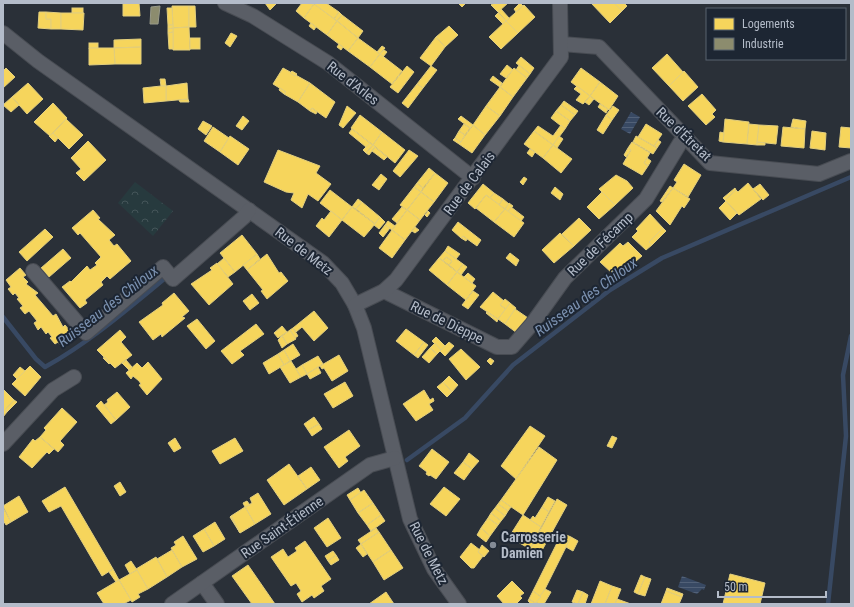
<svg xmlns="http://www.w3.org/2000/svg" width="854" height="607" font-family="'Roboto Condensed',sans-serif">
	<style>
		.forest { fill: url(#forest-crowns) }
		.water { fill: url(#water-rules) }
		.homes { fill: #f6d55c; stroke: #e2ce7d }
		.industry { fill: #8c8c6e; stroke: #989a89 }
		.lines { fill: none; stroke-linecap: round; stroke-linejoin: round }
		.stream { stroke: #384963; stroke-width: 4.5 }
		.minor-casing { stroke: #484c53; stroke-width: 16 }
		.minor { stroke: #5a5e66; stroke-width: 14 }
		.poi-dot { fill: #848b96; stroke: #1d2633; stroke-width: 1.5 }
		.labels { text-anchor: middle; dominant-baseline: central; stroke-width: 4; stroke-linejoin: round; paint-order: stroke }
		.street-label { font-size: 14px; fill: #b4bcc9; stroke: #1d2633 }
		.poi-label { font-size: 14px; font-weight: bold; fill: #b4bcc9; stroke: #1d2633; text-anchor: start }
		.water-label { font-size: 15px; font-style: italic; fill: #7c92b1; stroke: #1d2633 }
	</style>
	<defs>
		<pattern id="forest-crowns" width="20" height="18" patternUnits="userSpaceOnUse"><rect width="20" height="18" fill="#273a3e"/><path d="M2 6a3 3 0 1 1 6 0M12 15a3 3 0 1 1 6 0" fill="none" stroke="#445559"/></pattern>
		<pattern id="water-rules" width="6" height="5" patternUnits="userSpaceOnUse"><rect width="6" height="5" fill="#384963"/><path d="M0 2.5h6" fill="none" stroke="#526178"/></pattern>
	</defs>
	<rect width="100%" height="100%" fill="#2a3038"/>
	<polygon class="forest" points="135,182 173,211 153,236 118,203"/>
	<g class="water">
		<polygon points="631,112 640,117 630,134 621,129"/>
		<polygon points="682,576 706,585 704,590 702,589 697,594 678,587"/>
	</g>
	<g class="homes">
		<polygon points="123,3 139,3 140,16 123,16"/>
		<polygon points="265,3 277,3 270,10"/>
		<polygon points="302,3 314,4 304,18 296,11"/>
		<polygon points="317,3 326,3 339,12 334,19 315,5"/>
		<polygon points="458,3 466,3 462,7"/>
		<polygon points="494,3 508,3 498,12 491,5"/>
		<polygon points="520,3 523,6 516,12 514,9"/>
		<polygon points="591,3 614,3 622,11 610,23"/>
		<polygon points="614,3 624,3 627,6 622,11"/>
		<polygon points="314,4 337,21 327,35 304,18"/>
		<polygon points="524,5 535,17 518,33 506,21"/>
		<polygon points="172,6 189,6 189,27 173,28"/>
		<polygon points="189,6 195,6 196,27 189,27"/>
		<rect x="72" y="8" width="11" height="5"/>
		<polygon points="167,8 172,8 173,25 168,25"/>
		<polygon points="501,9 509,18 506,21 498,12"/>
		<polygon points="39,12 46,12 46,19 51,19 51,29 38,28"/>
		<polygon points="46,12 61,13 61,29 51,29 51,19 46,19"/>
		<polygon points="339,12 342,15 337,21 334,19"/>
		<polygon points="61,13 84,13 83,30 61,29"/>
		<polygon points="498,13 506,21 503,24 495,16"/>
		<polygon points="342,15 363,31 358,38 337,21"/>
		<polygon points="337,21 358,38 348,51 327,35"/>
		<polygon points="506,21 518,33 501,49 489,37"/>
		<polygon points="311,23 316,27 314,30 309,26"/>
		<polygon points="168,25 173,25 173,28 168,29"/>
		<polygon points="449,26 458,35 445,47 436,37"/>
		<polygon points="189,27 190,50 173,50 173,28"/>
		<polygon points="173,28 173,32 168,33 168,29"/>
		<polygon points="173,32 173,49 169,49 168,33"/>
		<polygon points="231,33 237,36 230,47 225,43"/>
		<polygon points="436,37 445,47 431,66 420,58"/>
		<rect x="190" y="38" width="10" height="11"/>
		<polygon points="358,38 380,54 370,67 348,51"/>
		<polygon points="141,39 141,47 114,48 114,40"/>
		<rect x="89" y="43" width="9" height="5"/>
		<polygon points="339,44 343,47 341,50 337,47"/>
		<polygon points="382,46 385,48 380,54 377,52"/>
		<polygon points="141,47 141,64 115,64 114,48"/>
		<polygon points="89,48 114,48 115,64 89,65"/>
		<polygon points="384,50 387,52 383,57 380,54"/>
		<polygon points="380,54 402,71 392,84 370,67"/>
		<polygon points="667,54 683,72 669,86 652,68"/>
		<polygon points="521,57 534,68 530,74 516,63"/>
		<polygon points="507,65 513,70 506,78 500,74"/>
		<polygon points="519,65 530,74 527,78 516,70"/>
		<polygon points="407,66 414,72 398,93 390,87"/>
		<polygon points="431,66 437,70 423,88 417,84"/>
		<polygon points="6,68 15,77 3,88 3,71"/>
		<polygon points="283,68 310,83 298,102 284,94 286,92 273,84"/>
		<polygon points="514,68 527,78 513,97 500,87"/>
		<polygon points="581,68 600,82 590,96 571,82"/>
		<polygon points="292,71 297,74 295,76 290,73"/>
		<polygon points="684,71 698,87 683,101 669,86"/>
		<polygon points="493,76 502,83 500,87 490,80"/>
		<polygon points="160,79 165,79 166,86 161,86"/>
		<polygon points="600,82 618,96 609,110 590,96"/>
		<polygon points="28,83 43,99 27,114 12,97"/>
		<polygon points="187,83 188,99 166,101 166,86"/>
		<polygon points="310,83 335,102 326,118 312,108 310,111 298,102"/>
		<polygon points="417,84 423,88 408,108 402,103"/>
		<polygon points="161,86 166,86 166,101 144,103 143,88"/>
		<polygon points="577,86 590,96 583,104 576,100 581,94 574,89"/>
		<polygon points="500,87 513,97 500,116 486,106"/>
		<polygon points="280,88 286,92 284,94 279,90"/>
		<polygon points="702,94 716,110 712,114 715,117 706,125 688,106"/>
		<polygon points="590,96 594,99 589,105 585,102"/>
		<polygon points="12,97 19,105 11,112 3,105"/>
		<polygon points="188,99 189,102 180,102 179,100"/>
		<polygon points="564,101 578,111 575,115 561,105"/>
		<polygon points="53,103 67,118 50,136 34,122"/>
		<polygon points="600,104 608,109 606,113 598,107"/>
		<polygon points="561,105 575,115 570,121 556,111"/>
		<polygon points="347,106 356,113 343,128 339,125"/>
		<polygon points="486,106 500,116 485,135 473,125"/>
		<polygon points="613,106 619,110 612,120 606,115"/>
		<polygon points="312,108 317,112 316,114 310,111"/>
		<polygon points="556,111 570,121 565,129 551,118"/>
		<polygon points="360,115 382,132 373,145 351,128"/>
		<polygon points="606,115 612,120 603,134 597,130"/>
		<polygon points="243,116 249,121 242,130 236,126"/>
		<polygon points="461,116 473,125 470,128 458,119"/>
		<polygon points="66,119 83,135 69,149 53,133"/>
		<polygon points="725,119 749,122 747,144 723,142"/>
		<polygon points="793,119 806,121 805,129 791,127"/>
		<polygon points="203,121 212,126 206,135 198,129"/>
		<polygon points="464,124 470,128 465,135 459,131"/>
		<polygon points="646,124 662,134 654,146 638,137"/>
		<polygon points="749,124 759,125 757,145 747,144"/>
		<polygon points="473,125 485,135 472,153 459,144"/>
		<polygon points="561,125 565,129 553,145 534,131 538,126 553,136"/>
		<polygon points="759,125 778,126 776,144 757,142"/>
		<polygon points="213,127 229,138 220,152 204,141"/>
		<polygon points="783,127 805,129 804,148 781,146"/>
		<polygon points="841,127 851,128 851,148 839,147"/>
		<polygon points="352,129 370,143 366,147 349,133"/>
		<polygon points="459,131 465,135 461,142 455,138"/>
		<polygon points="534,131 553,145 543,158 524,144"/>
		<polygon points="812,131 826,133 825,150 810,148"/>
		<polygon points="382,132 405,150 395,163 373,145"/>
		<polygon points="720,132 724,133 723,142 719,141"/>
		<polygon points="53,133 58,138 55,142 49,136"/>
		<polygon points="230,136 249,149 238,165 220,152"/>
		<polygon points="559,136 563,139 557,148 553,145"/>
		<polygon points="636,136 657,148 653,154 633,142"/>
		<polygon points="455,138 461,142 459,144 453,140"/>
		<polygon points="658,140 661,142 657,148 654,146"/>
		<polygon points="88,141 106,160 84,181 76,173 81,169 71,158"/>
		<polygon points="632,142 650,153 644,163 648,166 642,175 623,164 631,150 628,148"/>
		<polygon points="757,142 765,143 765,145 757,145"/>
		<polygon points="370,143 373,145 366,153 363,150"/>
		<polygon points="373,145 375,147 369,155 366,153"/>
		<polygon points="553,145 572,159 561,173 543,158"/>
		<polygon points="375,147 387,157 384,160 372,151"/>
		<polygon points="628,148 631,150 626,157 624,155"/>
		<polygon points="530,149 535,152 532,157 527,153"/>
		<polygon points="278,150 320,166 316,173 331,184 318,201 308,194 302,208 291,200 294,193 286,192 264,182"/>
		<polygon points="409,150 418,156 400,177 393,171"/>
		<polygon points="647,158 651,161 648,166 644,163"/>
		<polygon points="684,164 701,175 688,197 673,188 677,182 674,180"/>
		<polygon points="429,168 435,173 423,188 417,183"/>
		<polygon points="435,173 448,183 434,202 421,192"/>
		<polygon points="381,174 387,179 379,190 372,185"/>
		<polygon points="616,175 627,181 633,188 615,205 599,189"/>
		<polygon points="524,177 527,179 523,185 520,182"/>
		<polygon points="417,183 423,188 421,192 414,187"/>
		<polygon points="748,183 761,199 739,215 725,200 736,190 738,192"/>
		<polygon points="483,184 494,193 490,198 486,195 475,209 468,203"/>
		<polygon points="760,184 769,195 763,200 753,189"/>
		<polygon points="670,186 673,188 662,202 660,201"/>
		<polygon points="414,187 421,192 407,210 400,205"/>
		<polygon points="555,187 563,194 560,200 551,193"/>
		<polygon points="673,188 690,199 684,208 682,206 670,225 656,211"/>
		<polygon points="735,188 736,190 725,200 723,198"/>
		<polygon points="330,190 352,207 342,220 320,203"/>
		<polygon points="421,192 434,202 420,220 407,210"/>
		<polygon points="602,192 615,205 599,219 587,207"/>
		<polygon points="494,193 503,199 499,205 490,198"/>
		<polygon points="486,195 505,209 494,222 476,208"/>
		<polygon points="358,199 362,202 356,209 352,207"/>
		<polygon points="503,199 509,204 505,209 499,205"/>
		<polygon points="726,201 737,213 730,220 719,208"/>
		<polygon points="362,202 380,217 375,224 356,209"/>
		<polygon points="509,203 513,206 508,212 505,209"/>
		<polygon points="352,207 375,224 364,237 342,220"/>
		<polygon points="402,207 407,210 397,223 392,219"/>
		<polygon points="511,207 524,217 521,221 508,212"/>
		<polygon points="505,209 524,223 514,237 494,222"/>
		<polygon points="93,210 100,218 98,219 115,235 109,240 114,246 117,244 131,261 110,279 107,276 101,282 103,285 85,300 87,303 80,308 62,287 70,281 71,282 87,266 90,270 97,265 95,263 101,257 80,233 78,235 72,228"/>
		<polygon points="407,210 420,220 405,240 392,230"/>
		<polygon points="331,211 342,220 329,237 316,226 322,218 324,220"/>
		<polygon points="428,211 430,213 427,217 425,215"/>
		<polygon points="650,214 663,228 649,242 652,245 646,250 632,237 638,231 636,229"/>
		<polygon points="380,217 385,222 379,229 374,225"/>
		<polygon points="579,218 591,230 574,246 562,234"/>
		<polygon points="388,221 395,226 392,230 385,225"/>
		<polygon points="458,222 481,240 477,246 463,236 461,238 452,230"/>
		<polygon points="385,225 390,228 383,237 379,233"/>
		<polygon points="415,227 419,230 415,233 412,231"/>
		<polygon points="663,228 666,231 652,245 649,242"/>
		<polygon points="45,229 53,237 27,261 19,252"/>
		<polygon points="392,230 405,240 392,258 379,248"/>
		<polygon points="560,233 574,246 554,263 542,250"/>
		<polygon points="242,235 257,254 235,272 220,253"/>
		<polygon points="463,236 467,239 466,241 461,238"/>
		<polygon points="628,242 642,256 636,261 633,259 624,268 622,265 613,274 600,262 620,243 623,246"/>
		<polygon points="448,246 460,254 456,259 445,251"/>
		<polygon points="63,249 71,258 49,277 41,268"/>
		<polygon points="445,251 463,264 457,272 449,265 452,261 446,257 443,261 439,258"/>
		<polygon points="510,253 519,260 516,266 506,258"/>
		<polygon points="257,254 260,259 247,270 243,265"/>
		<polygon points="267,254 279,273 281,272 288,281 267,299 261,291 263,290 247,270"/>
		<polygon points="446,257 452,261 449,265 443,261"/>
		<polygon points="224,258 235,272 228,277 217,264"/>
		<polygon points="439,258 457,272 447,285 429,270"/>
		<polygon points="217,263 233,284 209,305 191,284 212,270 210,268"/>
		<polygon points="463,264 467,267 461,275 457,272"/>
		<polygon points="622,265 624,268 615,277 613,274"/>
		<polygon points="20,268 26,275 23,277 28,282 26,284 38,293 35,295 53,316 56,314 63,327 65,325 70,331 72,329 78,335 63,348 58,342 55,344 50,338 52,337 48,332 46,334 41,327 38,330 34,323 37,321 29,311 25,314 20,308 23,306 17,299 19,298 15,293 13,295 8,289 11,287 6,280"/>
		<polygon points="457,272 476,286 466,300 447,285"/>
		<polygon points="468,273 475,279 472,283 464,277"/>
		<polygon points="473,291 479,295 468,309 462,305"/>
		<polygon points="493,292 504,301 500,305 506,309 498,319 480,307"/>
		<polygon points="174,293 189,311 182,317 185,318 162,337 161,334 153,340 139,322 163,305 162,303"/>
		<polygon points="252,294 259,303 250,310 243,301"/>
		<polygon points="505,299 510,303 506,309 500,305"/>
		<polygon points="510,303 516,308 505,324 498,319"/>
		<polygon points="515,309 528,318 517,333 505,324"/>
		<polygon points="314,311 328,328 314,341 302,327 296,332 293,328"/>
		<polygon points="487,312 498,319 497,322 486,313"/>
		<polygon points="197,319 215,341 206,349 187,326"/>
		<polygon points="256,324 264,334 240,351 244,355 232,364 221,351"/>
		<polygon points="282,326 287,332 278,338 274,333"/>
		<polygon points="293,328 298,336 295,338 290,330"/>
		<polygon points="406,329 424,342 414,355 396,341"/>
		<polygon points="120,330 126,337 121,342 132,355 115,368 97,350"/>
		<polygon points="290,330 296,339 287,344 282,336"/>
		<polygon points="282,336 287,344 282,348 278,340"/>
		<polygon points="436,337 445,346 441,350 432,341"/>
		<polygon points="424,342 428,345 418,358 414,355"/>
		<polygon points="449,342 454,346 445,356 440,351"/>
		<polygon points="435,343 441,350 437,354 430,348"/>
		<polygon points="293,344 300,355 290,361 284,350"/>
		<polygon points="430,348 437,354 429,363 422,357"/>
		<polygon points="461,349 480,367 466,380 449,359"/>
		<polygon points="284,350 290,361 284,365 278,354"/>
		<polygon points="278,354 284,365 269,374 263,363"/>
		<polygon points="339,355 348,371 332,381 324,368 322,369 320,366"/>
		<polygon points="318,356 323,364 307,374 302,365"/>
		<polygon points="105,357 110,363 109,364 103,358"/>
		<polygon points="490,358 494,361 491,365 487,361"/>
		<polygon points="126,360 132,367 129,370 122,363"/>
		<polygon points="291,361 301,377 290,383 280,367"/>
		<polygon points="148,362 162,379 147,395 139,385 141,384 139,381 133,376 131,379 126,373 137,363 142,368"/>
		<polygon points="302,365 307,374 301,377 296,369"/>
		<polygon points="30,366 41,377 25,396 12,384"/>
		<polygon points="20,367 25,371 17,379 13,375"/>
		<polygon points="318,367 321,373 310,379 307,374"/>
		<polygon points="449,376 458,385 452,392 443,382"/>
		<polygon points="345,382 353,396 333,408 324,394"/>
		<polygon points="443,382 452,392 447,397 437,387"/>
		<polygon points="3,389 14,400 5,410 7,412 3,417"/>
		<polygon points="424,390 430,400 433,398 434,401 429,404 433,410 416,421 403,404"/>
		<polygon points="117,392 130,407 116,420 104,405 108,402 107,400"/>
		<polygon points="14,400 17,402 7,412 5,410"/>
		<polygon points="101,401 116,420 111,424 96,406"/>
		<polygon points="62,408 77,422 60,441 64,445 58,452 40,437 46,430 44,428"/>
		<polygon points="314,417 319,424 308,430 304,424"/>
		<polygon points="319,424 322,429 312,436 308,430"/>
		<polygon points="530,426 545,436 516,479 501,466"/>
		<polygon points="349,430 360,446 345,457 348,461 339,468 324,447"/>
		<polygon points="612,436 617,438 612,448 607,446"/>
		<polygon points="40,437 54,449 49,454 47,452 32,468 19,457 33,439 35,441"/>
		<polygon points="175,438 181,448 174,452 168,443"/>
		<polygon points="235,438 243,451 220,464 212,451"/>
		<polygon points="539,447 557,460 523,515 501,500"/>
		<polygon points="432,449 449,462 436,479 430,475 429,476 426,474 427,472 419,466"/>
		<polygon points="469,453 479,461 472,469 463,462"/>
		<polygon points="463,462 472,469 464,480 454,473"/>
		<polygon points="289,464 307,489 284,505 267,480"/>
		<polygon points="311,467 320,480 307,489 298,476"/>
		<polygon points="120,482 126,492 120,496 114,486"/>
		<polygon points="65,487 113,569 102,576 61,506 49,512 42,501"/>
		<polygon points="444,487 460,499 446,516 430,504"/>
		<polygon points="358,488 361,493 350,500 347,495"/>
		<polygon points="364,490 373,503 358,513 350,500"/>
		<polygon points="258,493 271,514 255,524 245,507 252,503 250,498"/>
		<polygon points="19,496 28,512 11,522 3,506"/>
		<polygon points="548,497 555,501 549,512 542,507"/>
		<polygon points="557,499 567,505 540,554 530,549"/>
		<polygon points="501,500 511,507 508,511 498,504"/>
		<polygon points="247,501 250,505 245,507 243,503"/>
		<polygon points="373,503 381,515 367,525 358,513"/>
		<polygon points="498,504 508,511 505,516 495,508"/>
		<polygon points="245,507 255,524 240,533 231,516"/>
		<polygon points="542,507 549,512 541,527 530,520 533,516 535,518"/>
		<polygon points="3,508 11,522 6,525 3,520"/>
		<polygon points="495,508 505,516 501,521 491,513"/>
		<polygon points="491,513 501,521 498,525 488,518"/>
		<polygon points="381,515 385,521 371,531 367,525"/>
		<polygon points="523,515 541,527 530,549 509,537"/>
		<polygon points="231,516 240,533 230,517"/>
		<polygon points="328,518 341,538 327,547 314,528"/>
		<polygon points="488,518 498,525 490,536 481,528"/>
		<polygon points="215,522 225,539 214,546 204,529"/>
		<polygon points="376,528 379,532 361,544 358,540"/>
		<polygon points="481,528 490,536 486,542 477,535"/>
		<polygon points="204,529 214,546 203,552 193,536"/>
		<polygon points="379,532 391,550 373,562 361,544"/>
		<polygon points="562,533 571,537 541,597 533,591"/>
		<polygon points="183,536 197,559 182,567 171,548 176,545 174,542"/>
		<polygon points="571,537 578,541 573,551 566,547"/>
		<polygon points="305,541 331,579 321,586 324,591 314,598 312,595 302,602 297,594 301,591 296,583 291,586 271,557 283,549 288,557 297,551 295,548"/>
		<polygon points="471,543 480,550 478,552 483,556 474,568 471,568 460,557"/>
		<polygon points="361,544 367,554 363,557 356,548"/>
		<polygon points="482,545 489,551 484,557 478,552"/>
		<polygon points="172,550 182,567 167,577 157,559"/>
		<polygon points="391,550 403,568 384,580 373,562"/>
		<polygon points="333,551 336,555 328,561 325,556"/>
		<polygon points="336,555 339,560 331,565 328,561"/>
		<polygon points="156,557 167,577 148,589 136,569"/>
		<polygon points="131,561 137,570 130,574 125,565"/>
		<polygon points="248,565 275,604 252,604 232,576"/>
		<polygon points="113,569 119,580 116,582 109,572"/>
		<polygon points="137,570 148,589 138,594 140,597 132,602 119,580"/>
		<polygon points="730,574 765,583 760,604 723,604"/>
		<polygon points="641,575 645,577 638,594 634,592"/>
		<polygon points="645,577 651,579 645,596 638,594"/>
		<polygon points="119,580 131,600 123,604 104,604 97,593"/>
		<polygon points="512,581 524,593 520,596 522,598 516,604 504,604 497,596"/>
		<polygon points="600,581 612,586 605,604 591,604"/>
		<polygon points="612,586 621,589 615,604 605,604"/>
		<polygon points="667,588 683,594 682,597 666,591"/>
		<polygon points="545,589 551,592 544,604 539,604 536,602"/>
		<polygon points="577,590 583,592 578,604 572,602"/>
		<polygon points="533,591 541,597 535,603 529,599"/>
		<polygon points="666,591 682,597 679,604 661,604"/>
		<polygon points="386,592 394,604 369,604"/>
		<polygon points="583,592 588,595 585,604 578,604"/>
		<polygon points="529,599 535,603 536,602 539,604 531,604 528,601"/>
		<polygon points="617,599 631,604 615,604"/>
	</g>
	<polygon class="industry" points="160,6 158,24 150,24 151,7"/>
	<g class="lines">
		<g class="stream">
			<path d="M3,317l33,42 9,8c45,-25 84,-59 124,-92"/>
			<polyline points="407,460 465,418 513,365 610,290 662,258 851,177"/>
			<polyline points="828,604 846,436 843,375 851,336"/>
		</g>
		<defs>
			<g id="minor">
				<polyline points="225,3 253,16 328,63 473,178"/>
				<polyline points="3,33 38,61 323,263 342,283 355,305 364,328 410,519 434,569 459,604"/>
				<polyline points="562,44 599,47 710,163 819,174 851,161"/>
				<polyline points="33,271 86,333 163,267 173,279 244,217 249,210"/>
				<polyline points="384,291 497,347 512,347 532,324 565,278 646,199 680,143 686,139"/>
				<polyline points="355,305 384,291 396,280 561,57 560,3"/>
				<polyline points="3,444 53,390 74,377"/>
				<polyline points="202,583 217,604"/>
				<polyline points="172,604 370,465 395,458"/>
			</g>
		</defs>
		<use href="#minor" class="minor-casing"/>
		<use href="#minor" class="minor"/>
	</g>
	<circle class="poi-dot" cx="493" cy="545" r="4"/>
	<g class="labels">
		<g class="street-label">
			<text transform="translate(353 83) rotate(38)">Rue d'Arles</text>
			<text transform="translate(684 134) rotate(44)">Rue d'Étretat</text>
			<text transform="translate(469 183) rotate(-53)">Rue de Calais</text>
			<text transform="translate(600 244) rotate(-44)">Rue de Fécamp</text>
			<text transform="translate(304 251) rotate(38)">Rue de Metz</text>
			<text transform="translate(447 322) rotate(26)">Rue de Dieppe</text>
			<text transform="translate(282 527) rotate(-35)">Rue Saint-Étienne</text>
			<text transform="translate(429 553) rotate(63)">Rue de Metz</text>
		</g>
		<g class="poi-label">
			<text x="501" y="537">Carrosserie<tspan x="501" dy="16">Damien</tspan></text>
		</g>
		<g class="water-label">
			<text transform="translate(586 297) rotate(-36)">Ruisseau des Chiloux</text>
			<text transform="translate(108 306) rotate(-38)">Ruisseau des Chiloux</text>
		</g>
	</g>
	<rect width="854" height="607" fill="none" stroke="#b4bcc9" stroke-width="8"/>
	<rect x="706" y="8" width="140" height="52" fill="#1d2633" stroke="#59626f"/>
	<rect x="714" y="18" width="20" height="12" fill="#f6d55c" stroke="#59626f"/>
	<text x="742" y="28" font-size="12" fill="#b4bcc9">Logements</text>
	<rect x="714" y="38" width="20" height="12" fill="#8c8c6e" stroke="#59626f"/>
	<text x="742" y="48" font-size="12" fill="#b4bcc9">Industrie</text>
	<path d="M718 591v6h108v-6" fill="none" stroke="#b4bcc9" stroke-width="2"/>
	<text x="724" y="591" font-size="12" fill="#b4bcc9" stroke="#1d2633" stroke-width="3" paint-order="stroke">50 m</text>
</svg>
